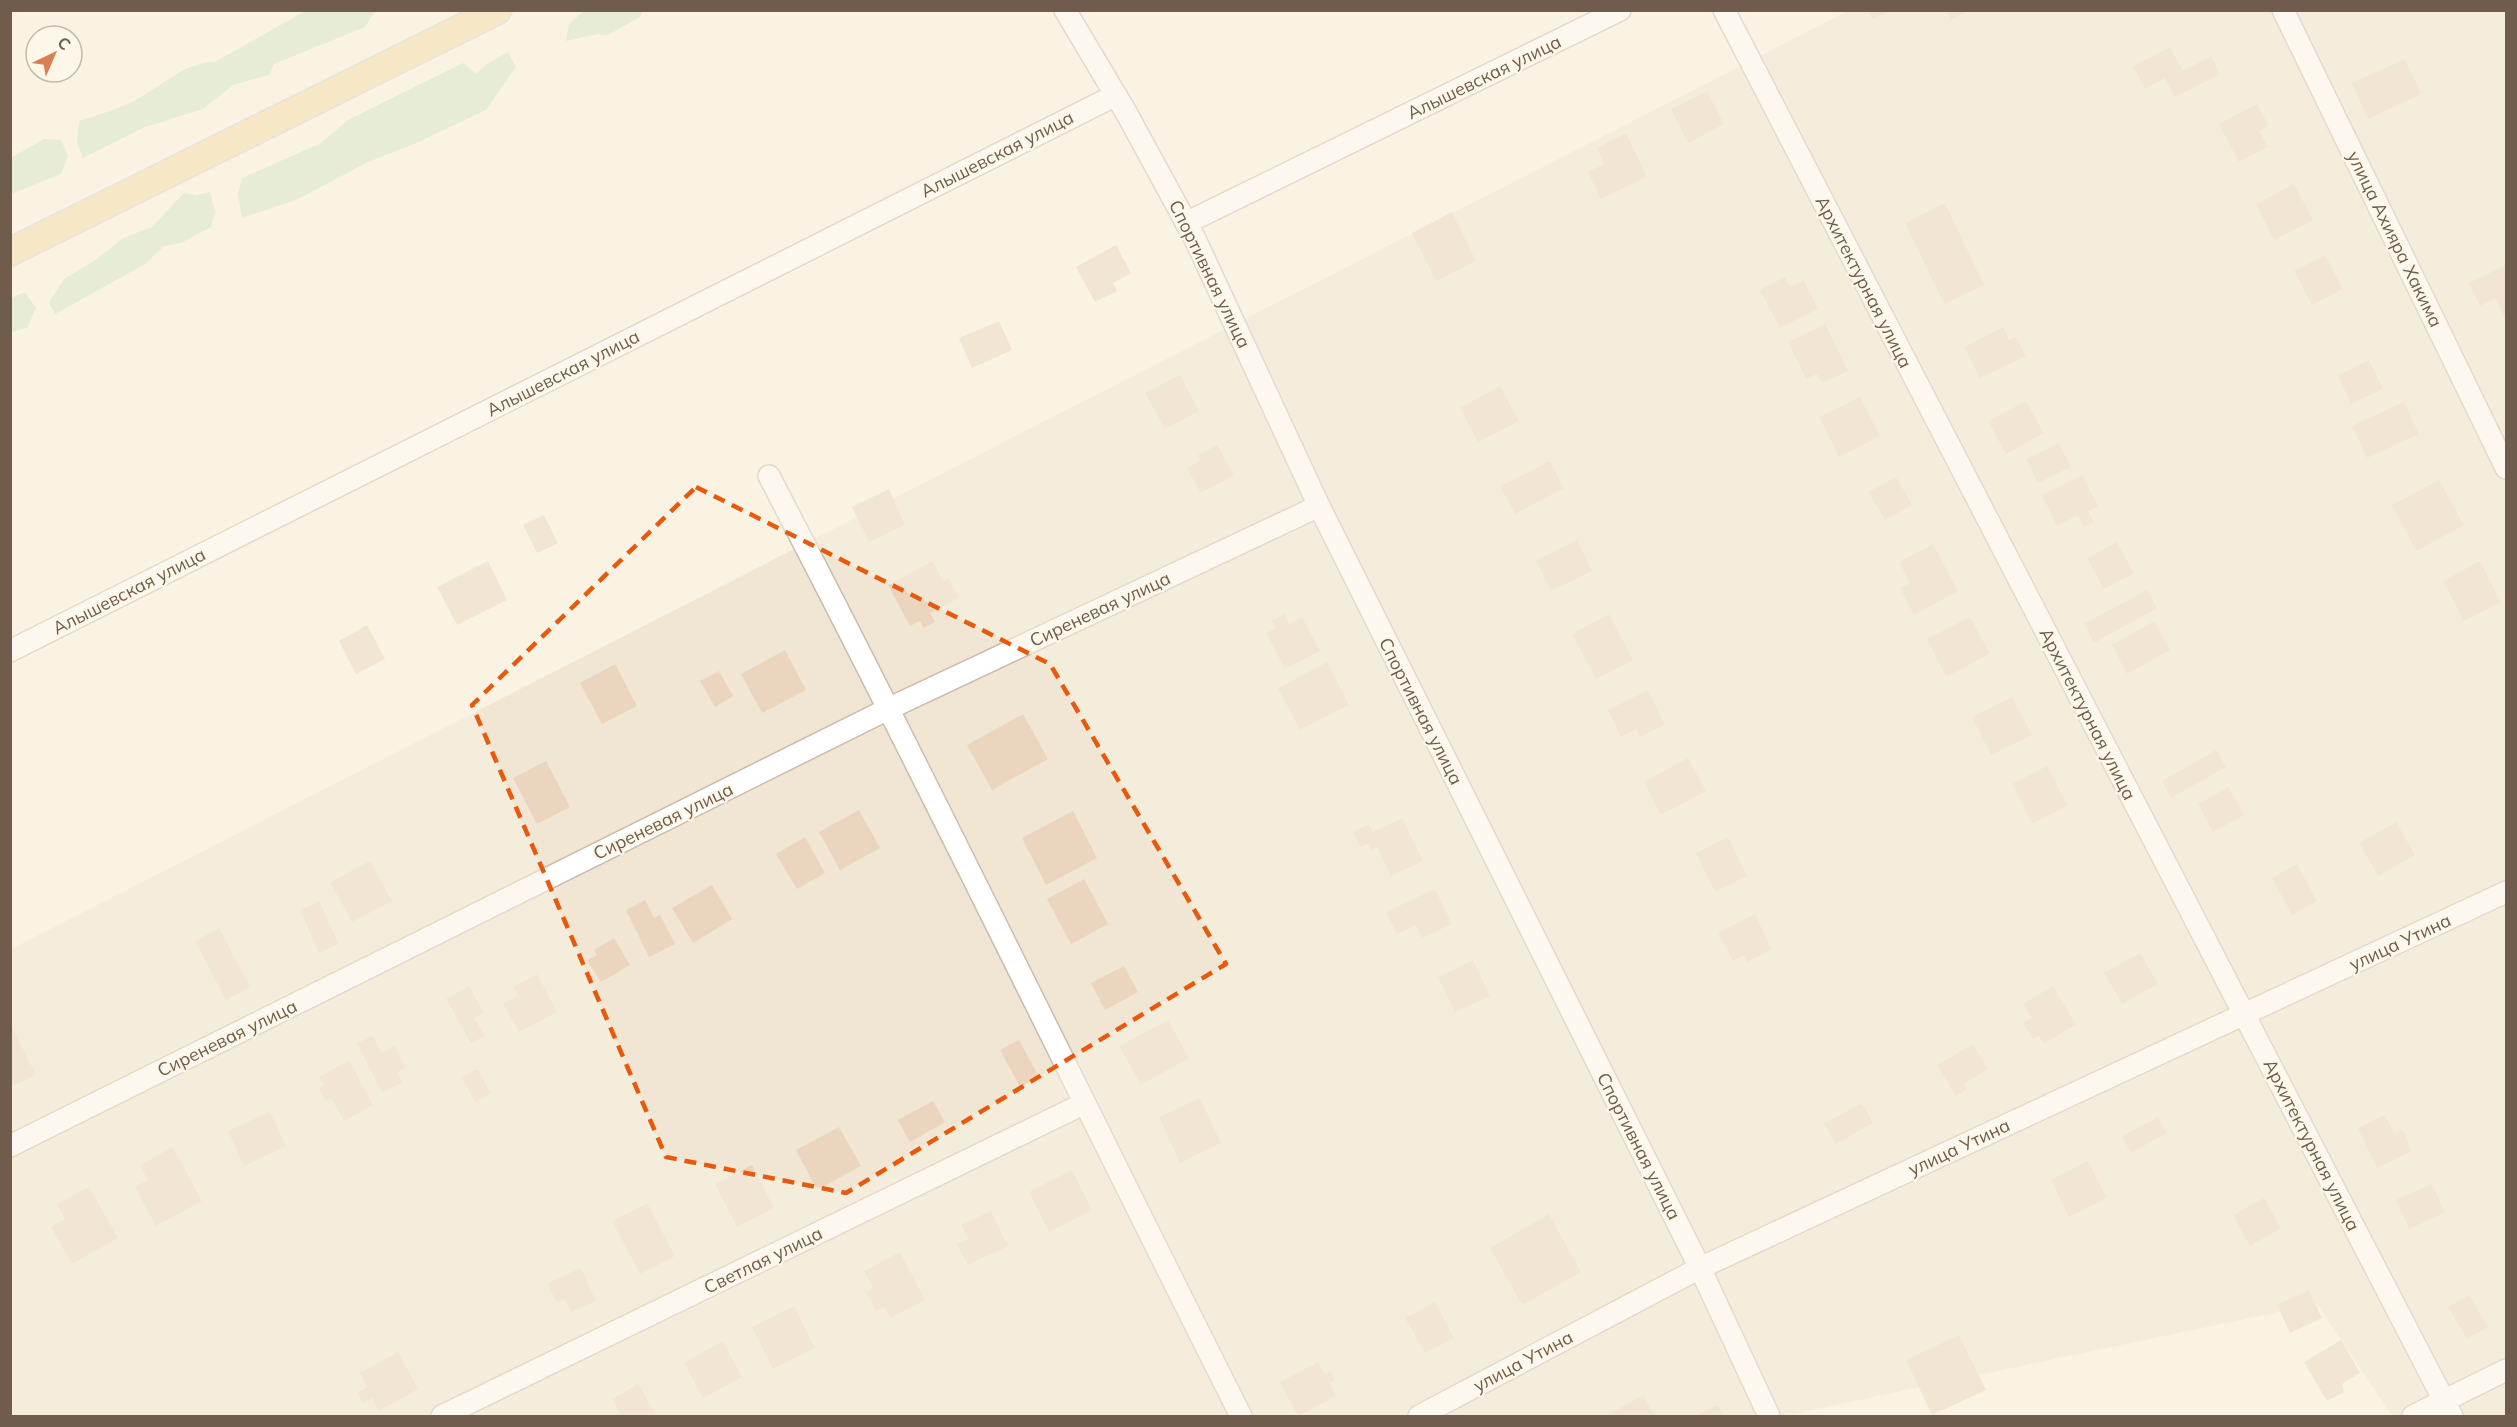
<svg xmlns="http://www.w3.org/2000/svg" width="2517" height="1427" font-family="Mulish,sans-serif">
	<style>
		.residential { fill: #f0e6d3 }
		.green { fill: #cee5c4 }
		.building { fill: #ecd5be }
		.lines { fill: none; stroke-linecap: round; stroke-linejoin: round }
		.minor-casing { stroke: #c9bcab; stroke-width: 24 }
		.major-casing { stroke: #d7d1cd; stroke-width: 30 }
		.minor { stroke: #fff; stroke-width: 21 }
		.major { stroke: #f2dca2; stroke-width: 27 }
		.marked { fill: none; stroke: #e8590c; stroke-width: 4.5; stroke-dasharray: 12 8; stroke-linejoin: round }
		.labels { text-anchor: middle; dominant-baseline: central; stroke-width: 4.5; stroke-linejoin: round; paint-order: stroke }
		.street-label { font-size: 18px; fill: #6f5c4c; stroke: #fdf7e9 }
	</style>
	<rect width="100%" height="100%" fill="#faf3e4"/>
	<polygon class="residential" points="1848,11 2506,11 2506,1416 2392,1416 2317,1304 1783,1416 11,1416 11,949"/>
	<g class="green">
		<path d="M307,10l68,1 -10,16 -91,37 -5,11 -36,10 -30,24 -58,18 -62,31 -6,-15 2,-22c18,-6 37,-11 53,-19 28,-14 51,-40 83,-40z"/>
		<polygon points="584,11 584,10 643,11 640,17 608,35 598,34 566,41 569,24"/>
		<polygon points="508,52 516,67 486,110 414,144 368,162 298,199 242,218 238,194 242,178 321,143 348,120 463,63 476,74 487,64"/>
		<polygon points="44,139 61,140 68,156 61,174 11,194 11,158"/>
		<polygon points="210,192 215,212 211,227 181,243 164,246 145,264 55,314 49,303 64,279 97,259 123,238 152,227 184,193 196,195"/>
		<polygon points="25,292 36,308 27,328 11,332 11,298"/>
	</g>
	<g class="building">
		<polygon points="1868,10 1891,10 1873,19"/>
		<polygon points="1947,10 1969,10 1951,20"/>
		<polygon points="2170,47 2183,71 2211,56 2220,74 2175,97 2165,78 2145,89 2133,66"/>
		<polygon points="2405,59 2421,94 2368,119 2352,83"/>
		<polygon points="1707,91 1724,124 1688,143 1671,109"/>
		<polygon points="2257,104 2269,126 2259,131 2268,147 2239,162 2219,124"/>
		<polygon points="1626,133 1647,177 1601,199 1588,172 1604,164 1597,148"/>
		<polygon points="2294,184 2313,220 2274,240 2256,204"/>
		<polygon points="1945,203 1984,285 1944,304 1905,223"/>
		<polygon points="1452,212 1476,261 1436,281 1412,233"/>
		<polygon points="1116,245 1131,273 1113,283 1117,291 1095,302 1076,267"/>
		<polygon points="2325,255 2343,289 2312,305 2294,271"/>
		<polygon points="2506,265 2506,315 2504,316 2495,298 2480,306 2469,283"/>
		<polygon points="1785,277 1790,287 1804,280 1818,309 1780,328 1760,290"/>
		<polygon points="999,321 1012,350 972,368 959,338"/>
		<polygon points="1825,324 1848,371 1822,383 1817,374 1806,379 1788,342"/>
		<polygon points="2003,327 2009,340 2016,337 2026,356 1980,378 1964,347"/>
		<polygon points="2369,360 2383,389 2351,404 2338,375"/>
		<polygon points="1180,375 1199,411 1165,429 1145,393"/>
		<polygon points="1500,386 1519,421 1478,442 1460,408"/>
		<polygon points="1860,397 1880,436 1839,457 1819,417"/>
		<polygon points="2026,401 2044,433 2006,454 1988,421"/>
		<polygon points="2404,402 2419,434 2367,458 2352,426"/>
		<polygon points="2059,443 2071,467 2038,483 2026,459"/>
		<polygon points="1217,445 1234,475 1201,493 1187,468 1201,460 1198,455"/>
		<polygon points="1550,461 1564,488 1515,514 1500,486"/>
		<polygon points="2082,475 2098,506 2088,511 2094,522 2084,527 2078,515 2057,526 2042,495"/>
		<polygon points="1896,477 1912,505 1885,520 1868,492"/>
		<polygon points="2439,480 2464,525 2416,551 2392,505"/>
		<polygon points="889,489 905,525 869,542 852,507"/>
		<polygon points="544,515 558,543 537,553 523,525"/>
		<polygon points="1577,540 1592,571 1551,591 1536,560"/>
		<polygon points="2117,542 2134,573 2104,589 2087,558"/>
		<polygon points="1933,544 1958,591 1914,615 1900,588 1910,583 1899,562"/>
		<polygon points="488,561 507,600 457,625 437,587"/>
		<polygon points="933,561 943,581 949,578 959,598 930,613 935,622 924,628 920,621 910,626 888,585"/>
		<polygon points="2480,561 2501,602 2464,621 2443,581"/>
		<polygon points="2147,590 2157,608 2094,643 2084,624"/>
		<polygon points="1284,614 1289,624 1302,617 1320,651 1285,669 1266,633 1276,628 1272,621"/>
		<polygon points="1609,614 1633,660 1596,679 1572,634"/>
		<polygon points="1970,617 1990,654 1946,677 1927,639"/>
		<polygon points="2154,621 2170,650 2127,674 2112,645"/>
		<polygon points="367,625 385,659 356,674 339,641"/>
		<polygon points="785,650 806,690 762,713 741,674"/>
		<polygon points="1327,662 1349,705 1300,730 1278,688"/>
		<polygon points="615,664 637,706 602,724 580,683"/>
		<polygon points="719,671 733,696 715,707 700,681"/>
		<polygon points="1648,690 1665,725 1640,737 1636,729 1621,737 1608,710"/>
		<polygon points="2012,697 2032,735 1991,755 1972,717"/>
		<polygon points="1023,714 1048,759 992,790 967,745"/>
		<polygon points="2216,750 2226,767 2171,798 2162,781"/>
		<polygon points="1688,758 1706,791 1661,815 1644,782"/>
		<polygon points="546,761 570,807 537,824 513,778"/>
		<polygon points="2047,766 2068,806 2032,824 2012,784"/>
		<polygon points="2229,787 2244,815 2213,832 2198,804"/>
		<polygon points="859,810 880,848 840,870 819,832"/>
		<polygon points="1073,811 1097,858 1046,885 1022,838"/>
		<polygon points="1402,818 1423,861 1391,876 1377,847 1371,850 1368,844 1361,847 1353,832 1369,824 1373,832"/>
		<polygon points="2396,822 2415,855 2378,876 2359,843"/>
		<polygon points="805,837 825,873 797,889 776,854"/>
		<polygon points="1728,837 1747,876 1715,892 1696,853"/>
		<polygon points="370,861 392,901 352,922 330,882"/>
		<polygon points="2297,864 2317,901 2292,915 2272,878"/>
		<polygon points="1084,879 1108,924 1071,944 1047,899"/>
		<polygon points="712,885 732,919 693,943 672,908"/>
		<polygon points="1435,889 1452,924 1422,938 1416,925 1397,934 1386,912"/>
		<polygon points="645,900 654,918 660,915 675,944 649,957 626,910"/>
		<polygon points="319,901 339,944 319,953 300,910"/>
		<polygon points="1755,914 1772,950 1747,962 1743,955 1733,961 1718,933"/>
		<polygon points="219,928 250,987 226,1000 195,941"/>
		<polygon points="614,938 630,965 601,982 587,960 597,955 594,950"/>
		<polygon points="2140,953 2158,984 2122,1004 2104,973"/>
		<polygon points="1473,960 1490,996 1455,1012 1438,977"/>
		<polygon points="1124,966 1138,992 1105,1010 1091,983"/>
		<polygon points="537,974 557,1012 519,1032 503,1004 518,996 513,987"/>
		<polygon points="469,986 484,1013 474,1018 485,1036 471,1043 446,999"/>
		<polygon points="2053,986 2076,1024 2044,1044 2039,1036 2033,1039 2023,1023 2032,1018 2023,1004"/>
		<polygon points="1168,1020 1189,1058 1141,1085 1119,1046"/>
		<polygon points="13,1029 36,1075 10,1087 10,1031"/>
		<polygon points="373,1036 382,1053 395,1046 406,1068 397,1072 402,1083 382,1093 357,1043"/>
		<polygon points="1019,1040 1039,1077 1020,1087 1000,1050"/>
		<polygon points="1973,1044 1988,1069 1964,1084 1966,1090 1956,1096 1937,1065"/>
		<polygon points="349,1060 373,1105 344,1121 331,1098 326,1101 319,1088 324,1086 319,1077"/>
		<polygon points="478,1069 491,1094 475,1102 462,1077"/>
		<polygon points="1200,1098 1221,1143 1180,1163 1159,1117"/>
		<polygon points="933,1101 945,1122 910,1142 898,1120"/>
		<polygon points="1862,1103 1873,1123 1836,1144 1824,1124"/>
		<polygon points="270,1112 286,1146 244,1166 228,1131"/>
		<polygon points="2385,1115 2394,1133 2402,1129 2412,1151 2377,1168 2358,1128"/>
		<polygon points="2158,1117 2167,1133 2131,1153 2122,1136"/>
		<polygon points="839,1127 861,1166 817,1190 796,1150"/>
		<polygon points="173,1147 202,1201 156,1226 135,1187 148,1180 140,1165"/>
		<polygon points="2088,1161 2107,1198 2069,1217 2051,1180"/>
		<polygon points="752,1165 774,1208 737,1227 715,1184"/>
		<polygon points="1072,1170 1092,1210 1049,1232 1029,1192"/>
		<polygon points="2432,1184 2445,1213 2409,1229 2396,1200"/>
		<polygon points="89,1187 118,1238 72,1264 51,1227 65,1219 57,1204"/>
		<polygon points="2264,1198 2281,1228 2250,1246 2233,1215"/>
		<polygon points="647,1203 675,1256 640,1274 612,1221"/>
		<polygon points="991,1211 1008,1246 968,1265 957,1244 968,1239 961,1225"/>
		<polygon points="1549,1214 1581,1272 1522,1305 1490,1248"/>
		<polygon points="900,1252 925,1300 890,1318 884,1307 876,1311 866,1292 873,1288 864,1271"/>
		<polygon points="581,1268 596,1301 571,1312 565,1299 557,1303 547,1283"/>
		<polygon points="2309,1290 2322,1318 2290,1333 2277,1305"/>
		<polygon points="2469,1295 2488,1327 2467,1339 2448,1307"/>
		<polygon points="1435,1302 1454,1338 1425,1353 1405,1318"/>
		<polygon points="794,1306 815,1348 773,1369 752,1327"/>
		<polygon points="1959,1335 1986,1390 1932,1415 1906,1360"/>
		<polygon points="2341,1340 2360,1373 2342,1384 2344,1392 2327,1401 2304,1362"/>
		<polygon points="723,1341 742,1377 703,1398 684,1363"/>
		<polygon points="398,1352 418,1389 379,1411 372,1398 363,1403 357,1393 367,1387 360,1373"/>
		<polygon points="1318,1362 1325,1375 1330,1372 1335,1380 1329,1383 1336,1396 1298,1416 1280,1382"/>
		<polygon points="638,1384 657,1416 622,1416 612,1399"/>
		<polygon points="1643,1395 1655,1416 1605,1416"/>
		<polygon points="1718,1405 1724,1416 1695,1416"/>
	</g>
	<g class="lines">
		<defs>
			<g id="minor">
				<polyline points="1065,10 1127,114 1195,239 1319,506 1700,1268 1769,1416"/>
				<polyline points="1724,10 2452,1416"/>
				<polyline points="2283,10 2506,468"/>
				<polyline points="1186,223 1620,10"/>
				<path d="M769,476c162,311 314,627 472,940"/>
				<polyline points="10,651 1116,95"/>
				<polyline points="10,1146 890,708 1319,506"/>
				<polyline points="442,1416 1083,1104"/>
				<polyline points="1419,1416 1700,1268 2506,892"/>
				<polyline points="2413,1416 2506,1370"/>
			</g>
			<polyline id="major" points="10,252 498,10"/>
		</defs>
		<use href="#minor" class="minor-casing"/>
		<use href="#major" class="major-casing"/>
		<use href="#minor" class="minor"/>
		<use href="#major" class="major"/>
	</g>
	<path d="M0 0H2517V1427H0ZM696,487l354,177 176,300 -380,229 -180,-36 -194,-452z" fill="#faf3e4" fill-opacity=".55" fill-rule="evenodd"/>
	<path class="marked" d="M696,487l354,177 176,300 -380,229 -180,-36 -194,-452z"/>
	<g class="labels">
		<g class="street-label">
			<text transform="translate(1484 77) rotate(-26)">Алышевская улица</text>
			<text transform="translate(997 154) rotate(-27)">Алышевская улица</text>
			<text transform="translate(2395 239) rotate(64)">улица Ахияра Хакима</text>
			<text transform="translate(1210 274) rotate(64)">Спортивная улица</text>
			<text transform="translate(1864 282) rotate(63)">Архитектурная улица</text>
			<text transform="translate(563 373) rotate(-27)">Алышевская улица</text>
			<text transform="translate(129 591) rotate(-27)">Алышевская улица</text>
			<text transform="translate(1100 609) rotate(-25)">Сиреневая улица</text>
			<text transform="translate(1421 711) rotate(63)">Спортивная улица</text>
			<text transform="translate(2088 714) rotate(63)">Архитектурная улица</text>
			<text transform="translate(663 821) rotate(-26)">Сиреневая улица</text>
			<text transform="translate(2400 942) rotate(-25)">улица Утина</text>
			<text transform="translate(227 1038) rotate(-26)">Сиреневая улица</text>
			<text transform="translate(2312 1145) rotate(63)">Архитектурная улица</text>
			<text transform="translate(1639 1146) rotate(63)">Спортивная улица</text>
			<text transform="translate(1959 1147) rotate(-25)">улица Утина</text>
			<text transform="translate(763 1260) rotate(-26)">Светлая улица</text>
			<text transform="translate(1523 1361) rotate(-28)">улица Утина</text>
		</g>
	</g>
	<rect width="2517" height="1427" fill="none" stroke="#6f5c4c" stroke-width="24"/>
	<g transform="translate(54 54) rotate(44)"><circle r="28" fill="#fdf7e9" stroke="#c4b9aa" stroke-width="1.5"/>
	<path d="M0-4.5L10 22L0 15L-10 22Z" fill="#d87f54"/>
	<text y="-9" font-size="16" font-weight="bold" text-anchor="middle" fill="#6f5c4c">С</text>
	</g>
</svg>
